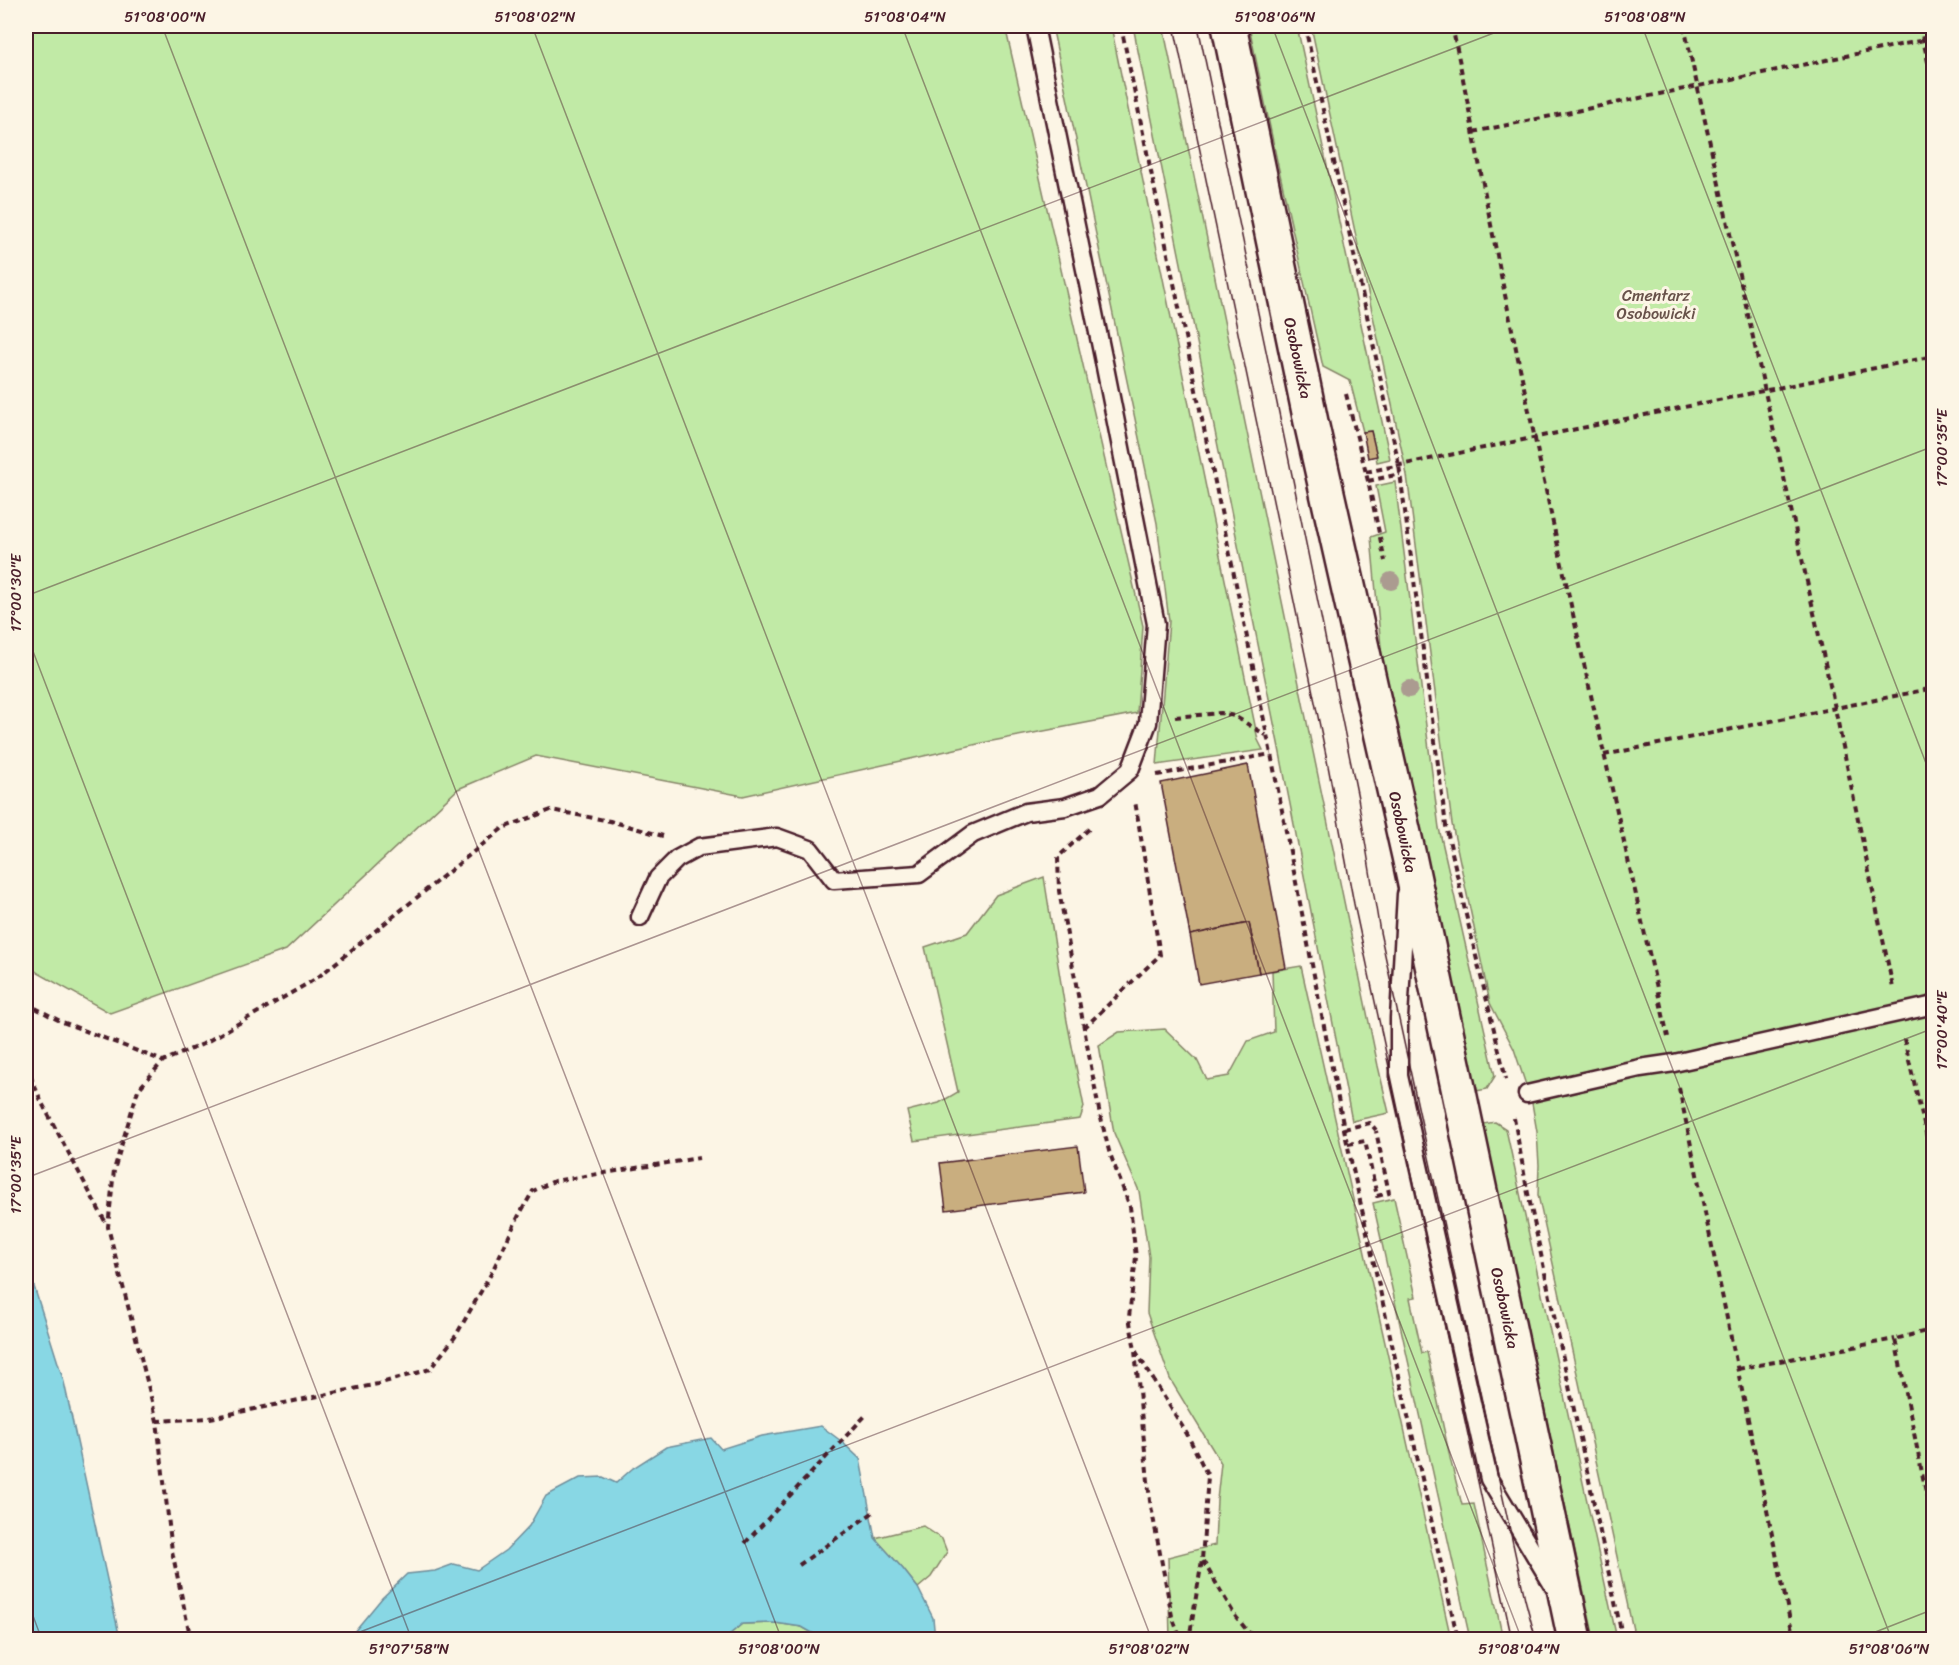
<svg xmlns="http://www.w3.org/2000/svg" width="1959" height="1665" font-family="Sriracha,sans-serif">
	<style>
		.green { fill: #c1eaa6; stroke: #868468; stroke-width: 1.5 }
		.water { fill: #88d7e4; stroke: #6f8d9a; stroke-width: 1.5 }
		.building { fill: #c9ae7f; stroke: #4a1f2b; stroke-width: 1.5 }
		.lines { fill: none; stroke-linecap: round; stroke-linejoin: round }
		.lane-casing { stroke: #4a1f2b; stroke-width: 21 }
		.secondary-casing { stroke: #4a1f2b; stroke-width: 38 }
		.path { stroke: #4a1f2b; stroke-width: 4; stroke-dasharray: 6 4.5; stroke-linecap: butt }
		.lane { stroke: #fcf5e5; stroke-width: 16 }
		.secondary { stroke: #fcf5e5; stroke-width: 33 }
		.tram { stroke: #4a1f2b; stroke-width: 1.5 }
		.tree { fill: #ab9b90 }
		.ticks { fill: none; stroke: #4a1f2b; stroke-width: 1.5; stroke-opacity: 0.45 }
		.labels { text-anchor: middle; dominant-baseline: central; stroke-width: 6; stroke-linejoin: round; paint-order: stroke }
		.park-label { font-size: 16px; fill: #68524a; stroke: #fcf5e5 }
		.street-label { font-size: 16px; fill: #4a1f2b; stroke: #fcf5e5 }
		.neatline { fill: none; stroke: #4a1f2b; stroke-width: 2 }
		.ticks-label { font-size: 15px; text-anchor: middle; fill: #4a1f2b }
	</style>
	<rect width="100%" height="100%" fill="#fcf5e5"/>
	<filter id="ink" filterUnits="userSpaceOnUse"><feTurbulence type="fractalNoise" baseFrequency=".0167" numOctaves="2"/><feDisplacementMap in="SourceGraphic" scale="12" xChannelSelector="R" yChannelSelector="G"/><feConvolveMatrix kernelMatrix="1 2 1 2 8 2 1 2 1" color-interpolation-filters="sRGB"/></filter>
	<g filter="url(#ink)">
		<g class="green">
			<polygon points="26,26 1005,26 1143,626 1137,713 987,742 743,796 536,756 458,789 286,950 110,1013 38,973 26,963"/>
			<polygon points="1052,26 1111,26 1258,740 1263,750 1157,765 1169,621 1157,523"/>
			<polygon points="1133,26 1163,26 1378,1066 1389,1113 1352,1121 1280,753"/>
			<polygon points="1249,26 1297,26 1390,459 1377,462 1371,431 1363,432 1350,381 1323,367 1277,161"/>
			<polygon points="1311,26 1933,26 1933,1639 1635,1639 1538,1195 1539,1165 1537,1132 1532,1103 1514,1049 1490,1003 1452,824 1407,475"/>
			<polygon points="1395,482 1439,828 1495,1076 1487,1089 1476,1091 1459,1009 1382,658 1371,537 1385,532 1376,486"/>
			<polygon points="1044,877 1067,1021 1084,1107 1080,1119 914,1141 907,1111 939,1103 958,1092 925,947 967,933 996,895"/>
			<polygon points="1301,966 1451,1639 1170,1639 1168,1557 1215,1545 1217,1500 1221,1463 1170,1379 1147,1313 1149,1257 1139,1191 1114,1133 1099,1045 1119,1032 1165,1029 1197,1060 1207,1080 1229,1076 1248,1041 1274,1032 1272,971"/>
			<polygon points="1495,1122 1506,1129 1617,1639 1594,1639 1483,1124"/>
			<polygon points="1394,1198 1416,1297 1410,1298 1422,1353 1427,1352 1451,1462 1462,1505 1474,1504 1503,1639 1470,1639 1373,1203"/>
			<polygon points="923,1526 942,1539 947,1552 931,1577 918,1588 903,1569 875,1538"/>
			<polygon points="776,1623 802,1627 823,1639 723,1640 742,1624"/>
		</g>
		<g class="water">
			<polygon points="26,1261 64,1382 120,1639 26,1639"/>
			<polygon points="821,1426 841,1441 860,1459 875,1538 903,1569 918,1588 933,1618 935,1639 823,1639 802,1627 775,1623 742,1624 723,1640 348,1639 382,1598 407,1574 435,1571 454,1564 477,1570 506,1550 529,1526 546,1496 580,1478 603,1477 616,1483 633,1468 666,1447 711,1438 721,1449 762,1436"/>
		</g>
		<g class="building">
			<polygon points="1371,431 1377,456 1368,458 1363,432"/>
			<polygon points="1248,765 1286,968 1259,973 1249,923 1190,935 1161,783"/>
			<polygon points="1249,923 1259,973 1199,984 1190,935"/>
			<polygon points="1078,1146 1084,1192 946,1210 940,1163"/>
		</g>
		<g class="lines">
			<defs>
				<g id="lane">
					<polyline points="1406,894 1399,1018 1399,1076 1489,1479 1554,1587"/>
					<polyline points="640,917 658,878 677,859 699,847 777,837 810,849 834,880 919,874 973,834 1026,812 1065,807 1100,795 1130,770 1148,723 1156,624 1103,357 1035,26"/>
					<polyline points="1527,1094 1640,1068 1674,1063 1934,1005"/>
				</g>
				<polyline id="secondary" points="1229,26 1311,422 1409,856 1575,1640"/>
			</defs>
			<use href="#lane" class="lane-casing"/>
			<use href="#secondary" class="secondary-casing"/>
			<g class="path">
				<polyline points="1121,26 1271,754 1344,1129 1458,1640"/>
				<polyline points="1305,26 1399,465 1446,826 1466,915 1506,1079"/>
				<path d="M1452,26c15,69 27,139 41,209 53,268 115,535 175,802"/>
				<polyline points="1684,26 1835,708 1893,988"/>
				<polyline points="1920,26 1934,89"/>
				<polyline points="1473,132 1934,38"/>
				<polyline points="1346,394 1368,481 1385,561"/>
				<polyline points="1366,472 1934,356"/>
				<polyline points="1368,481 1400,474"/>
				<polyline points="1175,717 1221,713 1234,716 1266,735"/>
				<polyline points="1604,755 1934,688"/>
				<polyline points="1157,775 1271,754"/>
				<polyline points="1089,829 1058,857 1059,891 1099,1110 1109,1151 1130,1207 1136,1257 1129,1317 1135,1350 1187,1434 1208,1476 1202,1560 1189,1640"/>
				<polyline points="26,1003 60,1021 163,1061"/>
				<polyline points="1084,1028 1160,955 1135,801"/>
				<polyline points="1904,1039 1934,1167"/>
				<polyline points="26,1066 42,1103 107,1225"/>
				<polyline points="1679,1088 1794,1640"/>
				<polyline points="1514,1118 1526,1184 1623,1640"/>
				<polyline points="1344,1129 1370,1123 1376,1130"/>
				<polyline points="1348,1144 1365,1141 1377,1196 1389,1193 1376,1131"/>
				<polyline points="1934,1329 1895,1339 1934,1532"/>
				<polyline points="1135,1351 1150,1501 1172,1616 1181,1640"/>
				<polyline points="1738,1369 1895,1339"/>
				<polyline points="157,1421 210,1418 378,1384 430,1369 455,1337 491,1274 518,1217 533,1191 554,1181 699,1158"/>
				<polyline points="745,1543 865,1416"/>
				<polyline points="1203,1561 1236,1617 1255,1640"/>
				<polyline points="799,1565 875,1511"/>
				<polyline points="191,1640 172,1551 157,1421 108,1227 114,1170 138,1090 163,1061 203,1044 317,978 503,828 551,810 610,821 663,836"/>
				<polyline points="1917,1640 1934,1636"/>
			</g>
			<use href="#lane" class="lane"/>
			<use href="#secondary" class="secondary"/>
			<g class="tram">
				<polyline points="1174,26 1326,755 1354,904 1512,1640"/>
				<polyline points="1198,26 1292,475 1358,798 1380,932 1525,1599 1536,1640"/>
			</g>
		</g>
		<g class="tree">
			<circle cx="1391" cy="581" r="9"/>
			<circle cx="1409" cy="689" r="9"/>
		</g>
	</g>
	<path class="ticks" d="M162,26l620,1614M532,26l620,1614M902,26l620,1614M1272,26l620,1614M1642,26l292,758M26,596l1486,-570M26,633l386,1007M26,1178l1908,-732M26,1597l16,43M339,1640l1595,-612M1855,1640l79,-31"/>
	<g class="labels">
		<g class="park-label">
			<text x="1656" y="295">Cmentarz<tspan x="1656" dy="18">Osobowicki</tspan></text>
		</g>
		<g class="street-label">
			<text transform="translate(1298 358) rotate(78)">Osobowicka</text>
			<text transform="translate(1403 832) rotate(78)">Osobowicka</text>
			<text transform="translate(1505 1308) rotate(78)">Osobowicka</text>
		</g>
	</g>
	<rect width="1959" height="1665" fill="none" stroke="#fcf5e5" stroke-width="66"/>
	<rect x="33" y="33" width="1893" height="1599" class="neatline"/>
	<g class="ticks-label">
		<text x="165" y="22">51°08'00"N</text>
		<text x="535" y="22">51°08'02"N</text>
		<text x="905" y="22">51°08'04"N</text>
		<text x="1275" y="22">51°08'06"N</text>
		<text x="1645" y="22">51°08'08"N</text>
		<text transform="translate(1942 448) rotate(-90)" y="5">17°00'35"E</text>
		<text transform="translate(16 593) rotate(-90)" y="5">17°00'30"E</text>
		<text transform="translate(1942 1030) rotate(-90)" y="5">17°00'40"E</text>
		<text transform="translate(16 1175) rotate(-90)" y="5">17°00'35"E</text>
		<text x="409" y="1654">51°07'58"N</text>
		<text x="779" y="1654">51°08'00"N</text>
		<text x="1149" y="1654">51°08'02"N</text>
		<text x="1519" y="1654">51°08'04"N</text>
		<text x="1889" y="1654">51°08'06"N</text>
	</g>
</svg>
